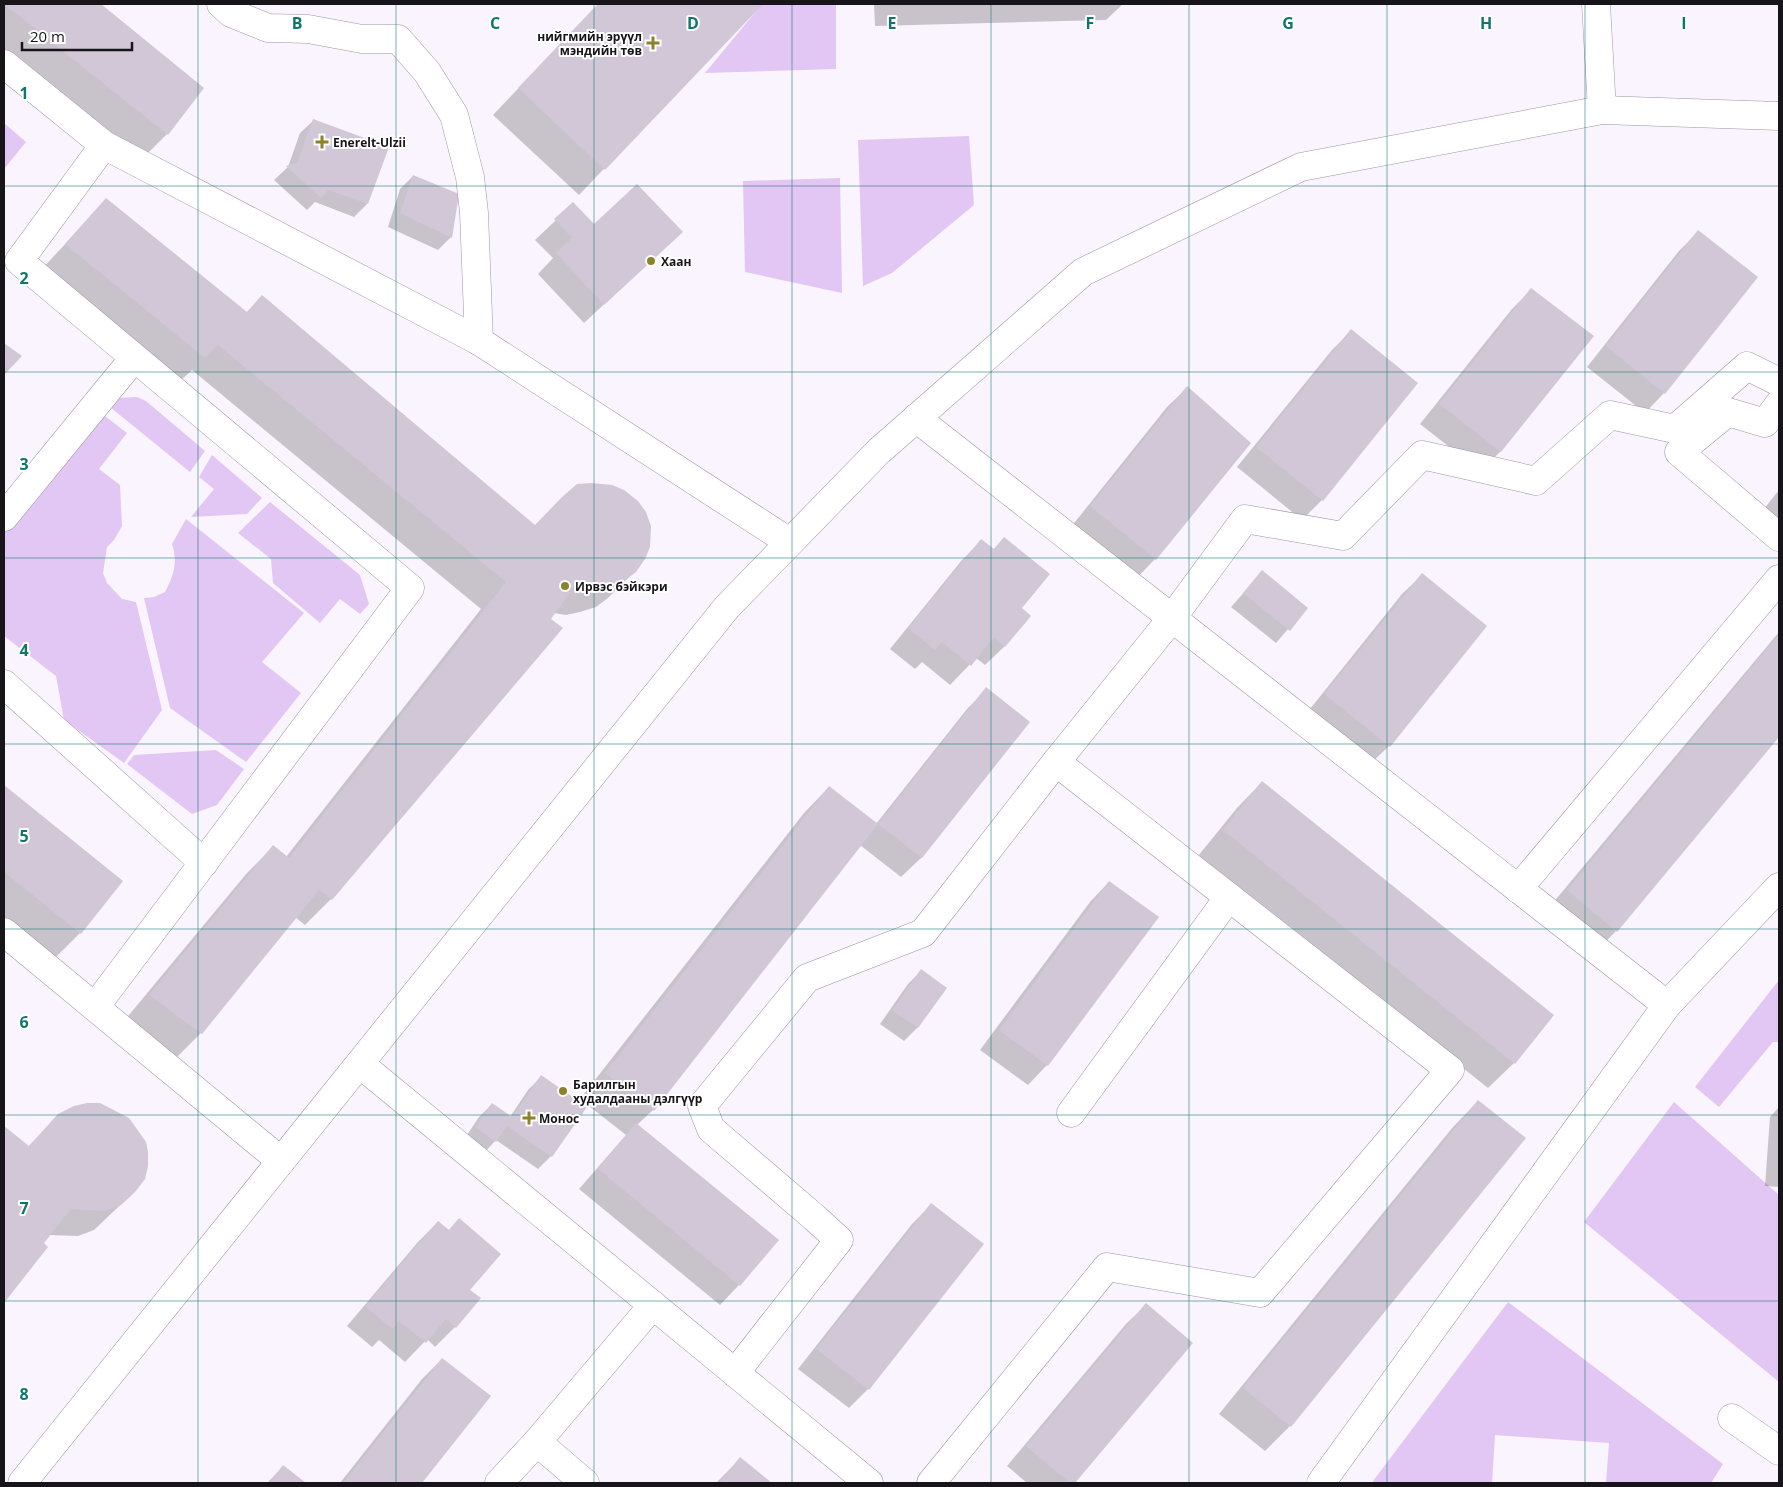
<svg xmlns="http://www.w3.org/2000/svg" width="1783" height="1487" font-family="'Open Sans',sans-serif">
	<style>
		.green { fill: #e2c6f3 }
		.shadow { fill: #0003 }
		.building { fill: #d1c7d7 }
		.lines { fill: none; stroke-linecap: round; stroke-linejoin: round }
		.minor-casing { stroke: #9e95a4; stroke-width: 29 }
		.major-casing { stroke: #9e95a4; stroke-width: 29 }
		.minor { stroke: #fff; stroke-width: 28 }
		.major { stroke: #fff; stroke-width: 28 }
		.grid { fill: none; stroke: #0f766e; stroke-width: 1; stroke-opacity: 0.55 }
		.poi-dot { fill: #8d8229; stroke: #fff; stroke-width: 2 }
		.labels { text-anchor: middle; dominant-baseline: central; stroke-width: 4; stroke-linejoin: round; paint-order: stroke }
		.poi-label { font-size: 12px; font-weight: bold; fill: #18151a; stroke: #fff; text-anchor: start }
		.grid-label { font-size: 16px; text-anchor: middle; font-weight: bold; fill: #0f766e; stroke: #fff; stroke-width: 4; stroke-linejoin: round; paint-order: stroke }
	</style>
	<rect width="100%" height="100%" fill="#faf4fe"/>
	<g class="green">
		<polygon points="762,4 836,4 836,69 705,73"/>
		<polygon points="4,123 26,142 4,169"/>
		<polygon points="969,136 974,205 892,273 863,286 858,140"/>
		<polygon points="840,178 842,293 745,272 743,181"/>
		<polygon points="137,397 146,401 205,451 190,472 110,407 118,398"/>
		<polygon points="101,413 127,433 99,469 120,485 122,526 114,540 107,547 103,573 107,583 122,599 136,602 162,710 124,763 64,720 56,676 4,636 4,533"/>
		<polygon points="212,455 262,498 247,514 191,517 214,489 199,477"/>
		<polygon points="270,502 360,575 369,604 360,614 340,599 320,623 273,583 271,559 238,533"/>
		<path d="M186,519l118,94 -42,49 39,31 -55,69 -76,-54 -26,-110 10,-1 11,-5c9,-17 13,-30 7,-48z"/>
		<polygon points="216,750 244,769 217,805 192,814 127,764 134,755"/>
		<polygon points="1779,980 1779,1042 1773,1042 1719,1107 1695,1087"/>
		<polygon points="1674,1102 1779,1195 1779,1382 1584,1222"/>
		<polygon points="1508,1302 1723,1464 1711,1483 1606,1483 1609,1443 1495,1435 1492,1483 1375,1483 1373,1481"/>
	</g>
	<g class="shadow">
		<polygon points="4,4 99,4 203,88 167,134 141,160 4,49"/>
		<polygon points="598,4 761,4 579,195 493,115"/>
		<polygon points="874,4 1123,4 1106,20 875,26"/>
		<polygon points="314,120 367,204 354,217 315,202 307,210 274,180 288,167 300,133"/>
		<polygon points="413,176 458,195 451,237 438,250 388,227 400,189"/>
		<polygon points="106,200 246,313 262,297 534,526 635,571 608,598 596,607 580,612 566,615 554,613 549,619 561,628 331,899 305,925 295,917 201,1033 176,1058 124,1021 247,873 273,847 286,857 481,609 192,370 178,383 41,270"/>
		<polygon points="573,204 594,226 661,251 584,323 538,274 553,258 535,240"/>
		<polygon points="1699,231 1664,393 1645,413 1587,367 1679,251"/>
		<polygon points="1531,290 1592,336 1500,452 1480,471 1420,424 1512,309"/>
		<polygon points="1351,331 1416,383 1322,500 1302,520 1237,467 1332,350"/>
		<polygon points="1187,388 1155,559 1136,579 1071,527 1167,407"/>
		<polygon points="1779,490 1779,523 1763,510"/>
		<polygon points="1004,538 1020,608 1005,646 985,665 976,658 950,685 922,662 915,669 890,649 962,560 982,540 993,550"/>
		<polygon points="1262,572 1306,608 1276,643 1231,607"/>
		<polygon points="1422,575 1389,746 1369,765 1306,714 1402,594"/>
		<polygon points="1779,632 1779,735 1616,931 1591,957 1542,916"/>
		<polygon points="987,689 1028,722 921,858 901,877 860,845 653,1110 637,1125 739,1285 720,1305 579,1189 626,1135 580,1099 804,813 829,787 876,824 967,709"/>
		<polygon points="1262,782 1514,1063 1488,1088 1198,856 1237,808"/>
		<polygon points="4,787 121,881 80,933 54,959 4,918"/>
		<polygon points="1109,882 1157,917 1047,1065 1028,1085 980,1050 1090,902"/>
		<polygon points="921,971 945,988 917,1028 904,1041 880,1024 908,984"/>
		<polygon points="541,1077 551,1156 538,1169 496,1140 482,1155 463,1141 479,1117 492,1104 510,1117 528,1090"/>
		<polygon points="1478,1101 1290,1426 1265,1451 1219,1414 1453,1127"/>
		<polygon points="1779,1107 1779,1187 1765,1186 1770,1117"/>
		<polygon points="59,1115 134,1192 94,1230 78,1236 49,1235 42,1243 46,1247 4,1301 4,1128 28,1147"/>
		<polygon points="931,1205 868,1389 849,1408 798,1369 912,1224"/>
		<polygon points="459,1220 469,1290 479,1299 455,1327 435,1347 427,1339 405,1362 379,1340 372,1347 347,1326 418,1242 438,1222 448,1231"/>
		<polygon points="1146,1305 1192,1343 1074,1483 1027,1483 1007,1466 1126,1324"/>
		<polygon points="442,1359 489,1396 421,1483 340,1483 422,1379"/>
		<polygon points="740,1459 770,1483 716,1483"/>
		<polygon points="283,1467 304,1483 267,1483"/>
	</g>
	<g class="building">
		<polygon points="4,4 101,4 204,88 168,135"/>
		<polygon points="598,4 763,4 605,170 518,88"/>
		<polygon points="313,119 389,147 368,204 328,190 321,198 286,166 297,163"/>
		<polygon points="413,175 459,194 452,238 400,213"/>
		<polygon points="637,184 683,232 604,305 556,253 572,238 554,219 573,202 594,224"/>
		<polygon points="106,198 247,312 262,295 535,525 562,497 577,484 591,483 612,485 624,490 638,501 646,512 651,526 650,547 645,559 636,572 623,582 607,587 583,589 575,585 551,619 563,628 332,900 319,890 202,1034 149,995 273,845 289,858 506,582 218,345 205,358 65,244"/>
		<polygon points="1698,230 1758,277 1665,394 1606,346"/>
		<polygon points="1531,288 1594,336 1501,452 1439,404"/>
		<polygon points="1351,329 1418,383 1323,501 1256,447"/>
		<polygon points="4,343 22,356 4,375"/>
		<polygon points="1187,386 1251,443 1156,560 1090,506"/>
		<polygon points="1004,537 1050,574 1022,608 1031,616 1005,647 994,637 971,666 942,642 935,650 908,628 981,539 994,549"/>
		<polygon points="1262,570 1308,608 1290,631 1243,593"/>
		<polygon points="1422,573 1487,626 1390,747 1324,694"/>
		<polygon points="1779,634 1779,737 1617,932 1567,890"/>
		<polygon points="986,687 1030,722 922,858 878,824"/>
		<polygon points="1262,781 1554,1015 1515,1064 1223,830"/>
		<polygon points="4,785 123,881 81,934 4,872"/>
		<polygon points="829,786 878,824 654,1111 605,1073"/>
		<polygon points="1109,881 1159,917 1048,1066 999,1030"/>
		<polygon points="921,969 947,988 918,1028 892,1010"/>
		<polygon points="541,1075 587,1107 552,1157 507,1126 496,1142 475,1127 492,1103 512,1117"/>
		<polygon points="1478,1100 1526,1138 1291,1427 1243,1388"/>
		<polygon points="87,1103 100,1103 129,1118 146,1142 148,1152 148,1166 145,1179 135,1192 121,1205 105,1211 71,1209 44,1243 48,1247 4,1303 4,1126 29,1146 58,1114 74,1106"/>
		<polygon points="636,1123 779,1240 740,1286 598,1169"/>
		<polygon points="931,1203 984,1244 869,1390 816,1349"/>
		<polygon points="459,1218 501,1254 470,1290 481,1298 456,1328 446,1319 426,1343 399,1321 392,1329 365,1306 438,1221 449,1230"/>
		<polygon points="1146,1303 1193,1343 1075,1483 1070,1483 1026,1446"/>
		<polygon points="442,1358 491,1396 422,1483 343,1483"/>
		<polygon points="740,1457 772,1483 719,1483"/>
		<polygon points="283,1465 306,1483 269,1483"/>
	</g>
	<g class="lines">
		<defs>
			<g id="minor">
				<polyline points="221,4 231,13 268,28 308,29 362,39 398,39 427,72 454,115 470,177 474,213 479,341"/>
				<polyline points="1596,4 1602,110"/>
				<polyline points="4,64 104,145 479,341 777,534 789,543"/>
				<polyline points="1779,404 1765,423 1728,412 1679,452 1779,537"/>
				<polyline points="916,418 1667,1005"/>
				<polyline points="4,517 134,358"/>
				<polyline points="4,684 204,863"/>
				<polyline points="1518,889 1779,579"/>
				<polyline points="4,932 281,1161"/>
				<polyline points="95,1007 410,588 19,261 104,145"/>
				<polyline points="360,1064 869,1483"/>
				<polyline points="1071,1113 1229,897"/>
				<polyline points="735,1373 839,1240 815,1218 711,1129 702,1106 807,978 923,933 1056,762"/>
				<polyline points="1732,1418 1779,1451"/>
				<polyline points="537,1442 653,1305"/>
				<polyline points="499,1483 537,1442 585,1483"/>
				<polyline points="931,1483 1107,1267 1260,1293 1450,1070 1056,762 1172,618 1245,519 1343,536 1422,455 1536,481 1610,415 1675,429 1747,366 1779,382"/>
				<polyline points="1321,1483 1667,1005 1779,887"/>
			</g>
			<polyline id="major" points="22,1483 727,607 879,451 1083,272 1301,167 1602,110 1779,116"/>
		</defs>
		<use href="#minor" class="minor-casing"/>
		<use href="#major" class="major-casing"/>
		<use href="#minor" class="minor"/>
		<use href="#major" class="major"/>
	</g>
	<path class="grid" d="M198,4v1479M396,4v1479M594,4v1479M792,4v1479M991,4v1479M1189,4v1479M1387,4v1479M1585,4v1479M4,186h1775M4,372h1775M4,558h1775M4,744h1775M4,929h1775M4,1115h1775M4,1301h1775"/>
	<g class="poi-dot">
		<path d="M650.5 35.5h5v5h5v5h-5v5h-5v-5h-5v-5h5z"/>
		<path d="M319.5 134.5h5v5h5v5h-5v5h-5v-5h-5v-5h5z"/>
		<circle cx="651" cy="261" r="5"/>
		<circle cx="565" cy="586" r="5"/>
		<circle cx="563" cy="1091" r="5"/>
		<path d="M526.5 1110.5h5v5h5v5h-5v5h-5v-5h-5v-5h5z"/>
	</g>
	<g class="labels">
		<g class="poi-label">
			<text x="642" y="36" text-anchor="end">нийгмийн эрүүл<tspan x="642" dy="14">мэндийн төв</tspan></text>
			<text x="333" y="142">Enerelt-Ulzii</text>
			<text x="661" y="261">Хаан</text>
			<text x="575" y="586">Ирвэс бэйкэри</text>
			<text x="573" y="1084">Барилгын<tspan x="573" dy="14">худалдааны дэлгүүр</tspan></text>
			<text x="539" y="1118">Монос</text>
		</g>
	</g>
	<g class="grid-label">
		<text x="297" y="29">B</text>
		<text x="495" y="29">C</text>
		<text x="693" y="29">D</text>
		<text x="892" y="29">E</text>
		<text x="1090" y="29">F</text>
		<text x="1288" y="29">G</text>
		<text x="1486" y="29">H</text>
		<text x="1684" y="29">I</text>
		<text x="24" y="99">1</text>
		<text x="24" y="284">2</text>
		<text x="24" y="470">3</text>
		<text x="24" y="656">4</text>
		<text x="24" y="842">5</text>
		<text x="24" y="1028">6</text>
		<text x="24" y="1214">7</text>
		<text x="24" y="1400">8</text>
	</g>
	<rect width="1783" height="1487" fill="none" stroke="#18151a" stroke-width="10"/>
	<path d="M22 42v8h110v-8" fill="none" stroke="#18151a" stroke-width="2.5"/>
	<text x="30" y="42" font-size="15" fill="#18151a" stroke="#ffffff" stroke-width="4" paint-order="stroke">20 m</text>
</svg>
